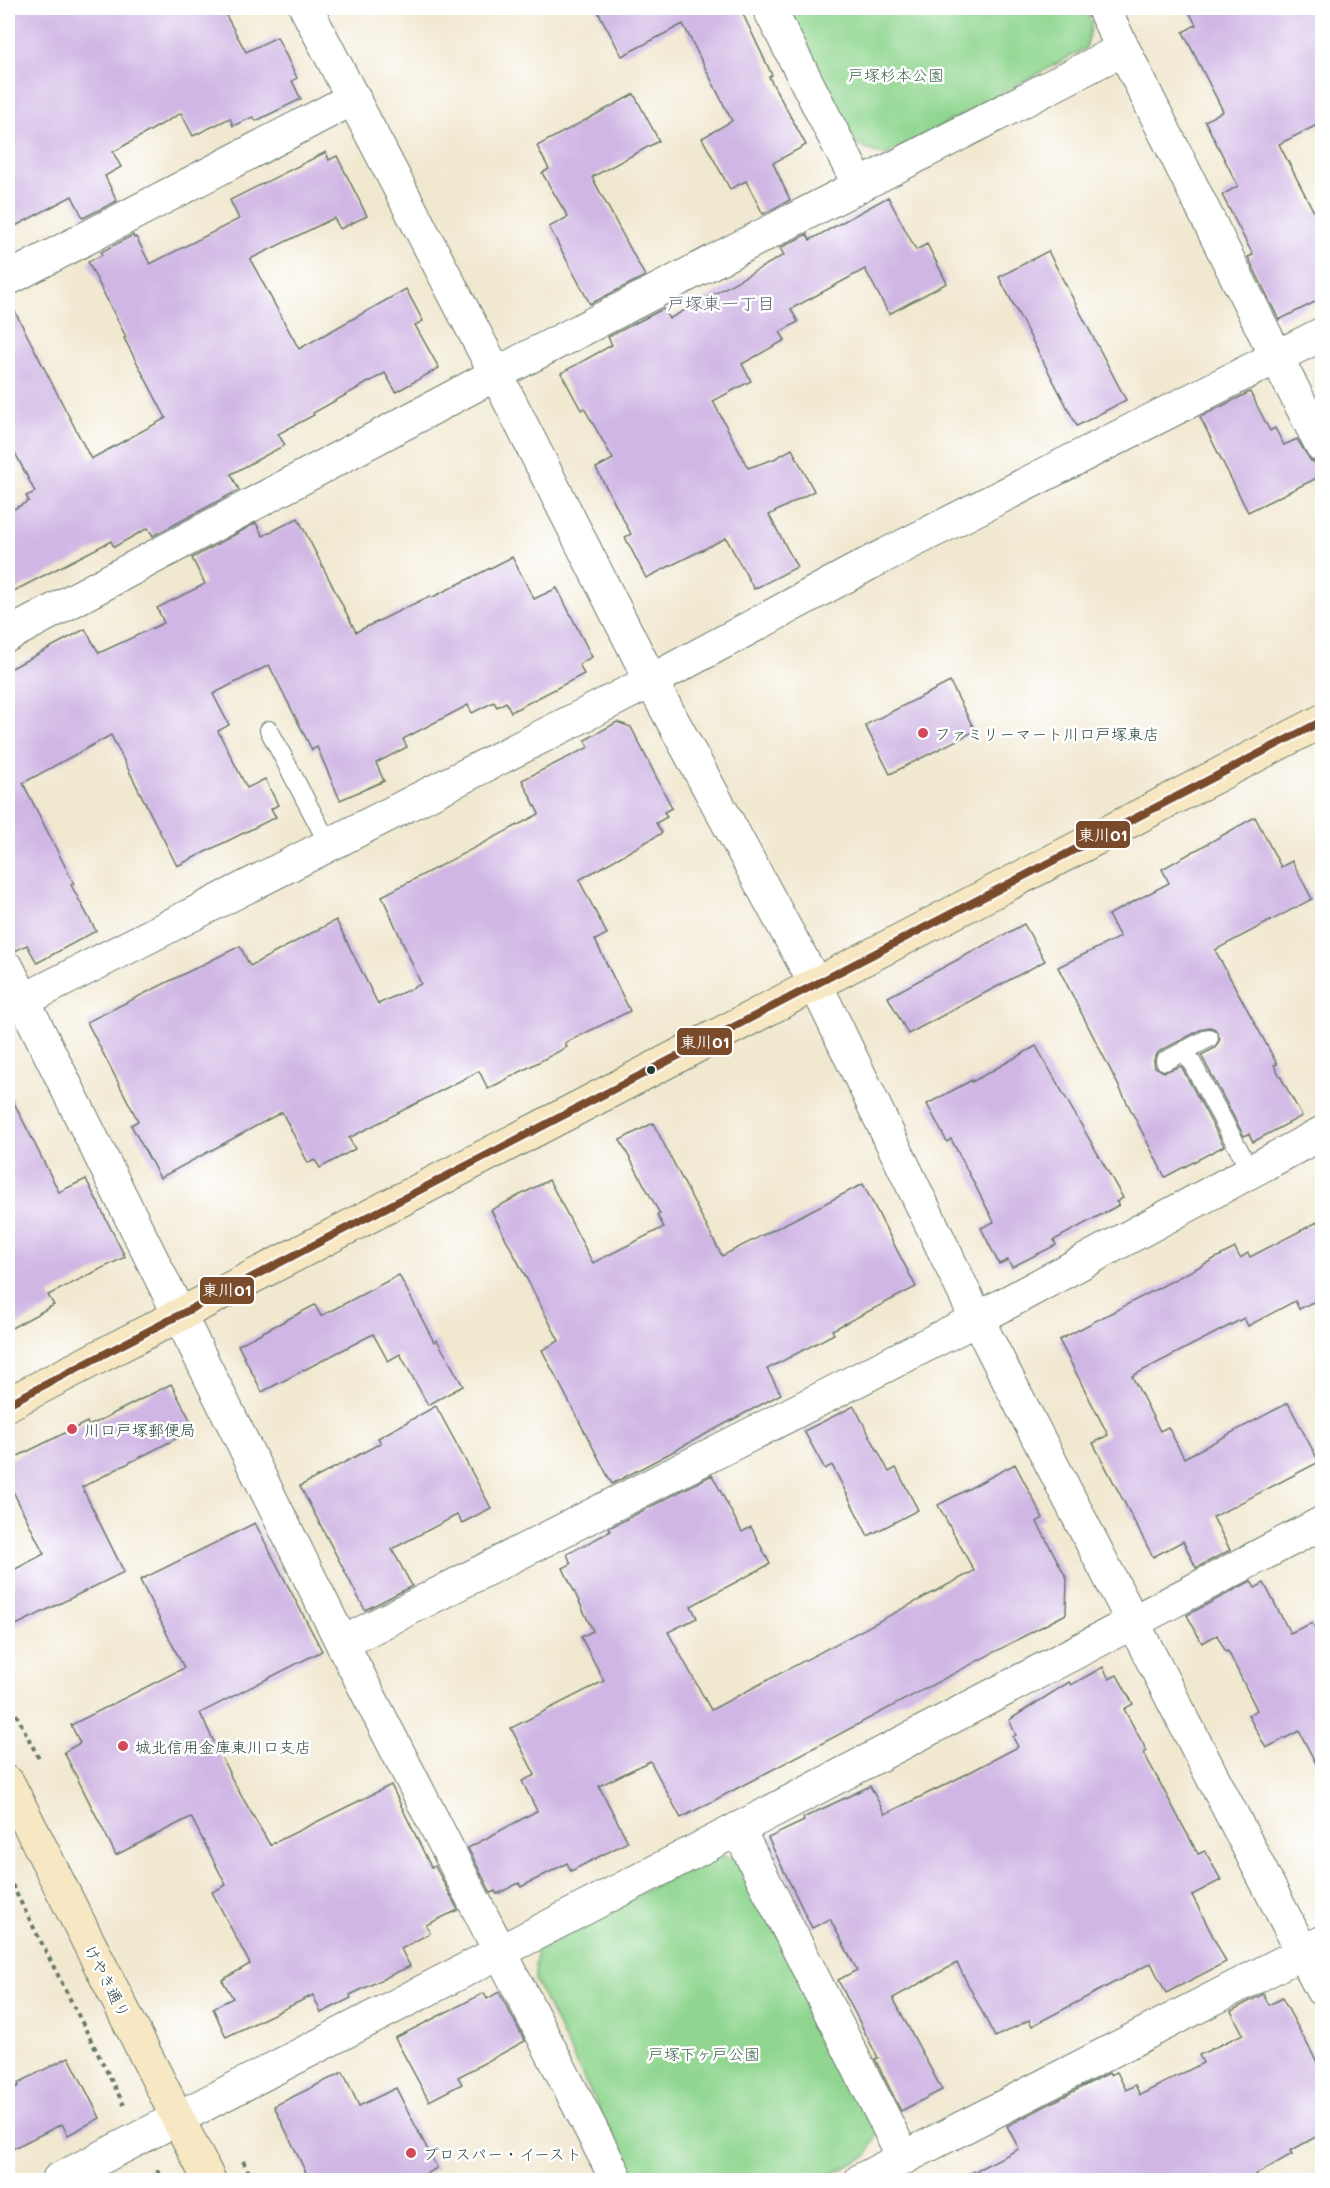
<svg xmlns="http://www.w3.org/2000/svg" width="1330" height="2188" font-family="Mali,'Klee One',sans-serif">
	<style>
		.green { fill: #90d690; stroke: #588a62; stroke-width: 1.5 }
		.building { fill: #cfb6e4 }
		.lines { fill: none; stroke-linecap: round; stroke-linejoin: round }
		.lane-casing { stroke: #68796b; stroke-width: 20 }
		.street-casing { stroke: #68796b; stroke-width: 35 }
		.secondary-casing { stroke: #68796b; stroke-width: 35 }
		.path { stroke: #68796b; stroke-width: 4; stroke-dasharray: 4.5 4.5; stroke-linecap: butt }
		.lane { stroke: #fff; stroke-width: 18 }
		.street { stroke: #fff; stroke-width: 33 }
		.secondary { stroke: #f7e8c3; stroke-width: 33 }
		.bus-1-casing { stroke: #fff; stroke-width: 12 }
		.bus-1 { stroke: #7a4b2a; stroke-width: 8 }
		.poi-dot { fill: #d1495b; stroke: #fff; stroke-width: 2 }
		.bus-dot { fill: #1f3d34; stroke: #fff; stroke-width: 2 }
		.labels { text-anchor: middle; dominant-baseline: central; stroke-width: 5; stroke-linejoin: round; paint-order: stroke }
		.park-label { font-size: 16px; fill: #3b634b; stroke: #fff }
		.poi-label { font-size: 16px; fill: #1f3d34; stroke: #fff; text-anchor: start }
		.street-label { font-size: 16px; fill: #1f3d34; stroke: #fff }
		.neighbourhood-label { font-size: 18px; fill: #5d6772; stroke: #fff }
		.line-badge { stroke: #fff; stroke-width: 2 }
		.badge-label { font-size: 16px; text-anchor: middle; font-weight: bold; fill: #fff }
	</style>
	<rect width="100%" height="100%" fill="#fff"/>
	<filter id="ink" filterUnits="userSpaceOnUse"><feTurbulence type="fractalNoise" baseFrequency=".0167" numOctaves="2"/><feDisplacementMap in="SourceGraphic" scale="12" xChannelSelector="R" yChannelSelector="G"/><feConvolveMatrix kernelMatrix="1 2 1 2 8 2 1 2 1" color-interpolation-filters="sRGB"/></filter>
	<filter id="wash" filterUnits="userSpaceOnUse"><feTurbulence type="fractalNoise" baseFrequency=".008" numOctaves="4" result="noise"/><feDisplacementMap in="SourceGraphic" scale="24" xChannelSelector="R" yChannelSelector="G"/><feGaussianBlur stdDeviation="1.35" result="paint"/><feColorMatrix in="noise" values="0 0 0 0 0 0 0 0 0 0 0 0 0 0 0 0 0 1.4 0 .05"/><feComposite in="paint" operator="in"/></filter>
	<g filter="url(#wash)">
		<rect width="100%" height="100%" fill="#f1e8d0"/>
		<g class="green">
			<polygon points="786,8 1084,8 1092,23 1086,48 885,156 856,145"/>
			<polygon points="714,1855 739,1859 879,2130 866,2157 820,2180 634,2180 535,1980 536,1948"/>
		</g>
		<g id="blocks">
			<g class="building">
				<polygon points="8,8 222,8 246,52 277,37 297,78 292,81 301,99 256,121 253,117 233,126 230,118 193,136 181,113 113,152 121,167 105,176 117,201 83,218 72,196 8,230"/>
				<polygon points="596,8 740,8 772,75 769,77 806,145 773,163 790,200 763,214 746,181 730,189 702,138 732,121 683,24 622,56"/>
				<polygon points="1187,8 1323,8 1323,122 1279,144 1314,212 1323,208 1323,298 1279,320 1248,257 1253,255 1222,195 1238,186 1205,121 1223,111 1183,32 1196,25"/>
				<polygon points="634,94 659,141 592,177 645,276 590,304 549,227 568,217 542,173 549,169 537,146"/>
				<polygon points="326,152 329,160 337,156 367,216 340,229 334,218 250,259 299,349 406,289 423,321 415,325 439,368 396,392 385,373 313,413 314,415 278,434 285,445 231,474 239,490 153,536 148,528 114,547 111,541 8,594 8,512 29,501 26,496 35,492 8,439 8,298 91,459 166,418 124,338 126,337 88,262 102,255 101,252 133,235 134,238 136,237 150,264 239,219 230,200"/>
				<polygon points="888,197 916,250 927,244 947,283 889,314 865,269 791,309 798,322 780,332 785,340 742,364 751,381 713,401 748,468 774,459 792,449 814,491 769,515 797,567 754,589 726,538 646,578 625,537 631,534 596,468 613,459 584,408 581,410 561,373 612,345 608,337 663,309 669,319 784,255 780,248 807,234 810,240"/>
				<polygon points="1048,251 1126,400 1077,426 999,277"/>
				<polygon points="1250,392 1270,431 1275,428 1284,445 1297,439 1311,461 1323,464 1323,475 1248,512 1200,417"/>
				<polygon points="298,518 356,632 430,596 431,598 512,557 534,599 557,588 592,657 579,664 584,674 511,712 506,702 497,707 494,702 472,713 468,705 403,739 407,747 376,763 384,781 340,800 317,747 312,750 269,665 213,694 229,725 218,731 247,788 265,779 278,805 271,809 276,817 177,866 111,735 23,783 74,884 71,885 96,931 37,963 27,945 13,952 8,951 8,670 85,629 99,653 164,623 157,608 205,584 192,558 256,523 263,536"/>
				<polygon points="950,682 975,731 890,774 865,725"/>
				<polygon points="617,722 631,727 672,808 664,812 667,817 656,823 662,833 579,880 607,934 595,940 630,1011 565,1043 567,1047 488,1089 479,1071 349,1138 355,1149 320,1168 315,1160 308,1163 282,1112 160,1178 131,1125 138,1121 87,1022 240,946 250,966 336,920 378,1004 421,984 382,896 539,814 522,780 589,747 585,740"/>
				<polygon points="1255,817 1281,867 1292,861 1312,899 1215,950 1277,1064 1274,1065 1302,1116 1253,1142 1249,1134 1244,1136 1201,1055 1215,1048 1220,1039 1215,1029 1210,1027 1204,1028 1160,1051 1155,1056 1154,1061 1155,1067 1164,1072 1181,1066 1224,1146 1165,1177 1058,967 1120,937 1108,915 1169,883 1162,869"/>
				<polygon points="1024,924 1045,961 908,1034 888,997"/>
				<polygon points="1036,1046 1123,1198 1116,1202 1119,1205 1054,1240 1056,1245 1012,1267 1008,1260 999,1264 981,1228 994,1222 951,1139 947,1142 927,1104 972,1080 972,1082"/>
				<polygon points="8,1091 59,1192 86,1179 125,1257 48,1295 54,1305 8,1330"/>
				<polygon points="653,1123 722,1256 863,1184 916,1287 832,1330 834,1334 767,1369 781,1394 612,1484 542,1350 559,1341 491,1210 549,1180 593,1263 664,1227 657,1215 660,1214 620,1140"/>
				<polygon points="1323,1219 1323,1297 1299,1309 1295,1301 1248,1326 1244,1318 1132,1376 1160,1431 1168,1427 1184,1458 1288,1403 1319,1462 1213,1517 1230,1550 1196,1568 1183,1541 1153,1557 1093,1443 1108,1435 1059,1340 1235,1248 1240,1258 1248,1253 1250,1257"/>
				<polygon points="399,1275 434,1342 437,1340 463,1386 428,1405 400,1354 388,1361 373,1334 262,1392 238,1345 315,1305 321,1316"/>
				<polygon points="171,1384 195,1429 82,1487 124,1572 8,1629 8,1573 44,1554 8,1481 8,1461 87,1422 89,1426"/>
				<polygon points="436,1406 491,1508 462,1523 457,1515 392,1549 412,1586 365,1610 300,1486 381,1443 378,1438"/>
				<polygon points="854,1406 889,1472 896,1468 918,1510 868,1536 832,1465 825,1469 804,1431"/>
				<polygon points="1015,1464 1043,1518 1037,1522 1067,1579 1066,1614 681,1818 650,1761 599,1786 628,1842 571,1871 567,1863 521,1887 519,1883 497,1894 495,1891 491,1893 468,1848 537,1811 522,1781 535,1775 511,1728 604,1681 581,1637 593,1631 563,1568 571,1564 567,1554 611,1531 609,1528 712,1475 742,1532 751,1527 770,1564 691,1606 697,1618 668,1632 711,1710 974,1571 938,1505"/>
				<polygon points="255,1523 322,1651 200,1713 234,1783 270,1845 391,1785 431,1867 435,1866 458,1910 426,1925 430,1933 401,1949 410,1966 350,1995 351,1998 321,2013 313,1995 226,2037 213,2008 233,1998 222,1980 250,1964 212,1892 226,1885 191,1817 116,1855 64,1752 80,1743 71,1725 184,1668 140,1580"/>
				<polygon points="1251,1581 1255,1588 1264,1583 1290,1633 1312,1623 1323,1644 1323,1777 1299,1731 1266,1748 1248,1715 1257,1710 1228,1651 1226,1652 1217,1635 1202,1643 1187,1615"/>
				<polygon points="1103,1667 1109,1679 1117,1675 1133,1704 1124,1709 1147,1751 1144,1753 1198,1854 1205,1851 1221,1880 1192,1895 1226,1962 1166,1993 1151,1963 1032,2026 1029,2020 995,2037 957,1963 893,1998 942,2090 901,2111 875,2059 878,2058 838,1980 857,1970 830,1919 812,1928 768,1838 804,1821 803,1818 870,1786 885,1814 949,1783 1018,1747 1013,1737 1016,1735 1009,1720 1069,1682 1071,1685"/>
				<polygon points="499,1992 525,2041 458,2077 462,2084 429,2101 395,2038 484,1993 487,1999"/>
				<polygon points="1263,1994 1269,2005 1282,1998 1323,2073 1323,2133 1290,2151 1292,2154 1245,2181 955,2181 1019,2149 1007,2126 1109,2073 1110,2075 1117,2072 1126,2090 1135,2085 1140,2095 1203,2063 1199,2055 1243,2034 1231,2011"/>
				<polygon points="69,2057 100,2118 68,2135 62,2124 8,2151 8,2092 19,2086 18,2083"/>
				<polygon points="343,2072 359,2106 396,2088 437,2168 413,2181 310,2181 274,2106"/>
			</g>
		</g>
	</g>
	<g filter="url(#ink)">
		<use href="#blocks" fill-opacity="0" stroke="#68796b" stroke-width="1.5"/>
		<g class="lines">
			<defs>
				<g id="lane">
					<polyline points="269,730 329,845"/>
					<polyline points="1185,1050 1251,1172"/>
					<polyline points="1165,1061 1209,1038"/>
				</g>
				<g id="street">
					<polyline points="306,8 496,374 651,681 816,985 977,1319 1322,1990"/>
					<polyline points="769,8 859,185"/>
					<polyline points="1103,8 1277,358 1322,446"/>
					<polyline points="8,279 354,98"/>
					<polyline points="8,635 496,374 1123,49"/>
					<polyline points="8,969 342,1643 617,2180"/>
					<polyline points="24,1000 651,681 868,564 1322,334"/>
					<polyline points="342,1643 977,1319 1322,1133"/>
					<polyline points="738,1829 904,2158"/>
					<polyline points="58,2180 738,1829 1322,1523"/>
					<polyline points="861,2180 1321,1943"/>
				</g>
				<g id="secondary">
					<polyline points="8,1404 1322,721"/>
					<polyline points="8,1783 209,2180"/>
				</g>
			</defs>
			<use href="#lane" class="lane-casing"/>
			<use href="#street" class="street-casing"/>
			<use href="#secondary" class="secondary-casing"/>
			<g class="path">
				<polyline points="8,1698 40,1761"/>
				<polyline points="8,1877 124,2105"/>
				<polyline points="243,2161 253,2180"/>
				<polyline points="157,2170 163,2180"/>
			</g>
			<use href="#lane" class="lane"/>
			<use href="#street" class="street"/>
			<use href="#secondary" class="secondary"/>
			<defs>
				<polyline id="bus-1" points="8,1404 1322,721"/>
			</defs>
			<use href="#bus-1" class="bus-1-casing"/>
			<use href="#bus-1" class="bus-1"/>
		</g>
	</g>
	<g class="poi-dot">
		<circle cx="923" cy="733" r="6"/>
		<circle cx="72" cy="1429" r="6"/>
		<circle cx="123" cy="1746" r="6"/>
		<circle cx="411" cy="2153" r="6"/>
	</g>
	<circle class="bus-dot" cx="651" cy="1070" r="5"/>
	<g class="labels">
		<g class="park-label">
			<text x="896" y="74">戸塚杉本公園</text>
			<text x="704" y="2053">戸塚下ヶ戸公園</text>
		</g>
		<g class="poi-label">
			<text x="935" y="733">ファミリーマート川口戸塚東店</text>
			<text x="84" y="1429">川口戸塚郵便局</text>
			<text x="135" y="1746">城北信用金庫東川口支店</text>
			<text x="423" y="2153">プロスパー・イースト</text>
		</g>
		<g class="street-label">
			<text transform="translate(108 1981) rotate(63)">けやき通り</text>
		</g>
		<g class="neighbourhood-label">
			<text x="721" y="303">戸塚東一丁目</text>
		</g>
	</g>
	<g class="line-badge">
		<rect x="1075" y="820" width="56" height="29" rx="6" fill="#7a4b2a"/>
		<rect x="676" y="1027" width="57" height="29" rx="6" fill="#7a4b2a"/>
		<rect x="199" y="1276" width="56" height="29" rx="6" fill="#7a4b2a"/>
	</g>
	<g class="badge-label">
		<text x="1103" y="841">東川01</text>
		<text x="705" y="1048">東川01</text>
		<text x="227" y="1296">東川01</text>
	</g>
	<rect width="1330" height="2188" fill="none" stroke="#fff" stroke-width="30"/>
</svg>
